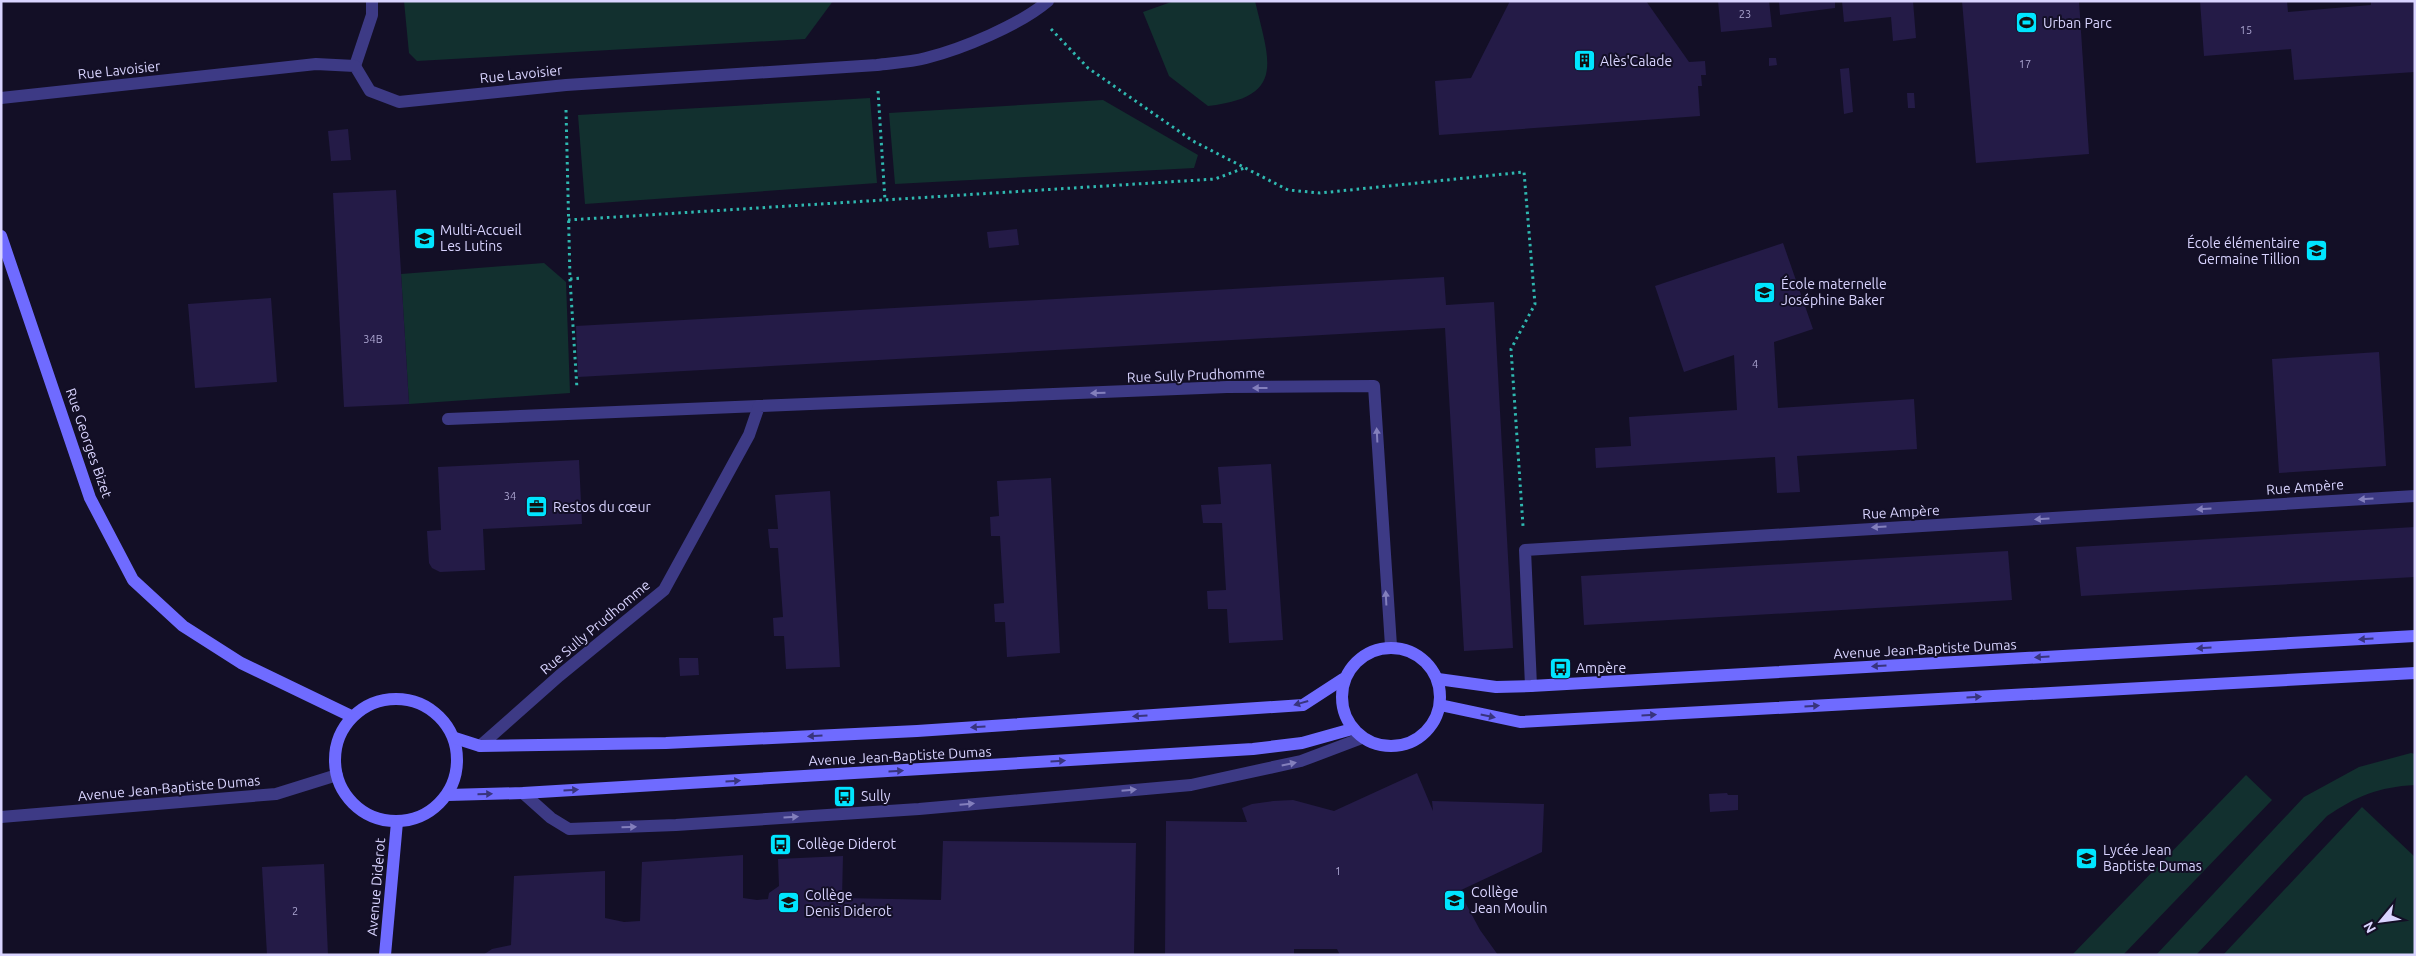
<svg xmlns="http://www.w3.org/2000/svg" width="2416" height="956" font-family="Ubuntu,sans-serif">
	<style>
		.green { fill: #12302f }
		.building { fill: #241b47 }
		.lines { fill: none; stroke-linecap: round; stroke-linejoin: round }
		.path { stroke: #2fb8b0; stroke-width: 3; stroke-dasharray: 2.5 4; stroke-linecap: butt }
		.lane { stroke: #3d3a85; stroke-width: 12 }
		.street { stroke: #3d3a85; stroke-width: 12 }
		.secondary { stroke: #6f6bff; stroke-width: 12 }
		.oneway { fill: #837fbc }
		.oneway2 { fill: #38347d }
		.labels { text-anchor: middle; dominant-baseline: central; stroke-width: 4; stroke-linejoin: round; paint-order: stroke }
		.number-label { font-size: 11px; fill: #aca6d1 }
		.poi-label { font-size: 14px; fill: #d9d4ff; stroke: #130f26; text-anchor: start }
		.street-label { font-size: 14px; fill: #d9d4ff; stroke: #130f26 }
	</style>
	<rect width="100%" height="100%" fill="#130f26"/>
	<g class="green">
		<polygon points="404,1 833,1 805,39 417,61 409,53"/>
		<path d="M1174,1h81c14,60 32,96 -47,105l-39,-30 -26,-64z"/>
		<polygon points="870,98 877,183 585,204 578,115"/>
		<polygon points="1103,100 1198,155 1194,168 895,184 889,113"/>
		<polygon points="544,263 566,282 570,393 409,404 401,274"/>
		<path d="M2411,753l4,1v31c-37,2 -58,11 -88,31l-131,139h-40l148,-158 55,-30z"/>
		<polygon points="2246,775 2272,800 2123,955 2072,955"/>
		<polygon points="2362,807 2415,857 2415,955 2223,955"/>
	</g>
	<g class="building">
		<polygon points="1510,1 1646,1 1689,62 1705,61 1706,75 1701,75 1702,86 1698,86 1700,116 1439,135 1435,81 1471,78"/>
		<polygon points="1718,1 1769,1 1772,27 1721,32"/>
		<polygon points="1779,1 1835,1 1835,8 1780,15"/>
		<polygon points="1842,1 1913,1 1916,38 1893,41 1891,17 1844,22"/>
		<polygon points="1962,1 2079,1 2089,154 1976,163"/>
		<polygon points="2200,1 2287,1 2288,12 2371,5 2371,1 2415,1 2415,72 2294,80 2291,49 2204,56"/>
		<polygon points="1769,58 1776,58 1777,65 1769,66"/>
		<polygon points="1849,68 1853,112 1844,114 1840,69"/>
		<polygon points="1907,93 1914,93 1915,108 1908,108"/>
		<polygon points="348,129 351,160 331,161 328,131"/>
		<polygon points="396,190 409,404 344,407 333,193"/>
		<polygon points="1017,229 1019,245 989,248 987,232"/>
		<polygon points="1783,243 1813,329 1774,342 1778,408 1914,399 1917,449 1797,456 1800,492 1777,493 1775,457 1596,468 1595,448 1631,446 1629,417 1737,410 1734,355 1684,372 1655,286"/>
		<polygon points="1444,277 1446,305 1494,302 1513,648 1464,651 1445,328 578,377 576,326"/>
		<polygon points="271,298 277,382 195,388 188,304"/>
		<polygon points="2379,352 2386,466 2279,473 2272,359"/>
		<polygon points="579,460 582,524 483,529 485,570 440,572 432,568 429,563 427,531 441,530 438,467"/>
		<polygon points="1271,464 1283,640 1229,643 1227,609 1208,609 1207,591 1226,590 1222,523 1203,523 1201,505 1221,504 1218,467"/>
		<polygon points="1051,478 1060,653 1007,657 1005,622 995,622 994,604 1004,603 1000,536 991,536 990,517 999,516 997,481"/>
		<polygon points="830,491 840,667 786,669 784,636 774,636 773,618 783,617 778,548 770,548 769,540 768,529 778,529 775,495"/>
		<polygon points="2415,527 2415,577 2081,596 2076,547"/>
		<polygon points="2008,551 2012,600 1584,625 1581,576"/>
		<polygon points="679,658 698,658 699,675 680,676"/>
		<polygon points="1417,773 1433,811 1432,801 1544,804 1542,852 1459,891 1480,930 1498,955 1340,955 1337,949 1294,949 1294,955 1165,955 1166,821 1245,822 1247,822 1242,808 1252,804 1273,801 1293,800 1334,811"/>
		<polygon points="1727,793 1728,795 1738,795 1738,810 1710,812 1709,794"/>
		<polygon points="943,841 1136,843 1134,955 483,955 492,949 511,945 514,876 605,871 605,918 624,922 640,921 642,862 743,855 743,898 757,900 768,899 769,893 779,886 778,859 843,856 842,898 941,900"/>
		<polygon points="324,864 328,955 267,955 262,867"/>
	</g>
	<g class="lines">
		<g class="path">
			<polyline points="1051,29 1088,68 1193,141 1288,190 1320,193 1524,172 1535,304 1511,349 1523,526"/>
			<polyline points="878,91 885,200"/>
			<polyline points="566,110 570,279 577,389"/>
			<polyline points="568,220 1215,179 1247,167"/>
			<polyline points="570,279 581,278"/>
		</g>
		<g class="lane">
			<polyline points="355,66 372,15 372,1"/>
			<polyline points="523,793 551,818 569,829 676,825 919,809 1191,785 1301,761 1362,738"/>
		</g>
		<g class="street">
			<path d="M1,98l315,-34 39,2 15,25 29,11 167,-17 311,-20c16,-2 34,-3 49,-7 36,-9 94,-33 122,-57"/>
			<polyline points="448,419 759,406"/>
			<polyline points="1531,686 1525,550 2415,496"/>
			<polyline points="480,746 559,676 664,590 749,435 759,406 1227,387 1374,386 1391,646"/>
			<polyline points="1,817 276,794 337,775"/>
		</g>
		<g class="secondary">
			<polyline points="1,236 90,498 133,580 183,626 241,663 351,716"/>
			<circle cx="1391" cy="697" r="49"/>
			<polyline points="1438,679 1496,687 1531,686 2415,636"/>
			<circle cx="396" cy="760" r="61"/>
			<polyline points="1440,705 1520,722 2415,673"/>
			<polyline points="455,738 480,746 666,743 917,731 1303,705 1343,679"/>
			<polyline points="448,795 523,793 1253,749 1302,743 1352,729"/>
			<polyline points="385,955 397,822"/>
		</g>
	</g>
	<defs><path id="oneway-solid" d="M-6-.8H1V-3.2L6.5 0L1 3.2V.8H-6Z" transform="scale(1.25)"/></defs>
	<g class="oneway">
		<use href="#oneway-solid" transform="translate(1260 388) rotate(180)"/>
		<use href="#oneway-solid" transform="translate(1098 393) rotate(178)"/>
		<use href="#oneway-solid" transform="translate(1377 435) rotate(-93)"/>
		<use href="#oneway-solid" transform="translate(2366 499) rotate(176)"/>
		<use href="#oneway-solid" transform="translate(2204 509) rotate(176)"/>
		<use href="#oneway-solid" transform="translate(2042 519) rotate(176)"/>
		<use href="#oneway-solid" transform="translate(1879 527) rotate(177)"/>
		<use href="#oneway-solid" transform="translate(1386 598) rotate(-93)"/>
		<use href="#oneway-solid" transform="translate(1289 764) rotate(-12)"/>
		<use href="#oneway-solid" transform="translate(1129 790) rotate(-5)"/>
		<use href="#oneway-solid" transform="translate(967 804) rotate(-5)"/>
		<use href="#oneway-solid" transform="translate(791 817) rotate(-4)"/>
		<use href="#oneway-solid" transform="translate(629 827) rotate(-2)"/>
	</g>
	<g class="oneway2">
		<use href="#oneway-solid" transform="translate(2366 639) rotate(177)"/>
		<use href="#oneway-solid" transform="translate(2204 648) rotate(177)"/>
		<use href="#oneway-solid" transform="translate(2042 657) rotate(177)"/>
		<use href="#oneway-solid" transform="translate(1879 666) rotate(177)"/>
		<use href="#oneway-solid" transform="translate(1974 697) rotate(-3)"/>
		<use href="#oneway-solid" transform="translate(1301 703) rotate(164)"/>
		<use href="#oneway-solid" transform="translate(1812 706) rotate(-3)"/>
		<use href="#oneway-solid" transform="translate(1649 715) rotate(-3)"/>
		<use href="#oneway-solid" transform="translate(1140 716) rotate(176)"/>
		<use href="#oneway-solid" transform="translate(1488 716) rotate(12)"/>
		<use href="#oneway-solid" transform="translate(978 727) rotate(176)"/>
		<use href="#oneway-solid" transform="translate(815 736) rotate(177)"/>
		<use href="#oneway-solid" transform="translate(1058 761) rotate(-3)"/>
		<use href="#oneway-solid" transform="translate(896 771) rotate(-3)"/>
		<use href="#oneway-solid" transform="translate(733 781) rotate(-3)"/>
		<use href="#oneway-solid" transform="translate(571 790) rotate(-3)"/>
		<use href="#oneway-solid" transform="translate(485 794) rotate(-1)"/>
	</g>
	<defs>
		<symbol id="stadium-square" viewBox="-11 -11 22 22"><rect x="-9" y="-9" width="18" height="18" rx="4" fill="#00e5ff" stroke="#130f26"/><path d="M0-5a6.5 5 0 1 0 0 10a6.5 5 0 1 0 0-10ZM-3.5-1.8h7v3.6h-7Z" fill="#111"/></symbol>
		<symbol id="building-square" viewBox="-11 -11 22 22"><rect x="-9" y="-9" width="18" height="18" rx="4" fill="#00e5ff" stroke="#130f26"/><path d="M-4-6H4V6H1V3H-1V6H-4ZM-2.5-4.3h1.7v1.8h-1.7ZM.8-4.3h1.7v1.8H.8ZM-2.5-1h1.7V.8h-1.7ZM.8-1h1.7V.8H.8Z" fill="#111"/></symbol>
		<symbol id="school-square" viewBox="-11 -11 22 22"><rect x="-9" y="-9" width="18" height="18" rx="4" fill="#00e5ff" stroke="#130f26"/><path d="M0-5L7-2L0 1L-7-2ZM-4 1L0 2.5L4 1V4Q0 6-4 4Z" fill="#111"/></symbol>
		<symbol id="office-square" viewBox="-11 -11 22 22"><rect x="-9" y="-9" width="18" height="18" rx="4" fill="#00e5ff" stroke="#130f26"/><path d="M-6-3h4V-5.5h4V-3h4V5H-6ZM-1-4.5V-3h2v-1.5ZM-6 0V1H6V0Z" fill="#111"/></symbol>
		<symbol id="bus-square" viewBox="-11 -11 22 22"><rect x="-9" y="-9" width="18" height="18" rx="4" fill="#00e5ff" stroke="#130f26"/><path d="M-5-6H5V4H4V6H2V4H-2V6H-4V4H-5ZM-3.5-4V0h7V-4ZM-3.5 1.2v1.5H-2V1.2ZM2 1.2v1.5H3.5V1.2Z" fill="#111"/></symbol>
	</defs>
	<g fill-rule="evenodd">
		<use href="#stadium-square" x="2014" y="10" width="25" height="25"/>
		<use href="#building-square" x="1572" y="48" width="25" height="25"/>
		<use href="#school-square" x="412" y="226" width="25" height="25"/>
		<use href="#school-square" x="2304" y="238" width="25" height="25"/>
		<use href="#school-square" x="1752" y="280" width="25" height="25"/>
		<use href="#office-square" x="524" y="494" width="25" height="25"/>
		<use href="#bus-square" x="1548" y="656" width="25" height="25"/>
		<use href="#bus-square" x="832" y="784" width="25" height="25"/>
		<use href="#bus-square" x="768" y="832" width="25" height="25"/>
		<use href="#school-square" x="2074" y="846" width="25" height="25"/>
		<use href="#school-square" x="1442" y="888" width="25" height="25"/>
		<use href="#school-square" x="776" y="890" width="25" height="25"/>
	</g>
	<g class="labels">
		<g class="number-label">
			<text x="1745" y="14">23</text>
			<text x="2246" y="30">15</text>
			<text x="2025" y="64">17</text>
			<text x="373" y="339">34B</text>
			<text x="1755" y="364">4</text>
			<text x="510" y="496">34</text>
			<text x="1338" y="871">1</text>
			<text x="295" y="911">2</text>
		</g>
		<g class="poi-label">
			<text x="2043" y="23">Urban Parc</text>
			<text x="1600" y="61">Alès'Calade</text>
			<text x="440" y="230">Multi-Accueil<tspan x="440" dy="16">Les Lutins</tspan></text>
			<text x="2300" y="243" text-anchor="end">École élémentaire<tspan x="2300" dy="16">Germaine Tillion</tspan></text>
			<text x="1781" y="284">École maternelle<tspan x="1781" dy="16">Joséphine Baker</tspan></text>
			<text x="553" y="507">Restos du cœur</text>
			<text x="1576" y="668">Ampère</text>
			<text x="861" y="796">Sully</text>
			<text x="797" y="844">Collège Diderot</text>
			<text x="2103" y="850">Lycée Jean<tspan x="2103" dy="16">Baptiste Dumas</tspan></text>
			<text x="1471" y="892">Collège<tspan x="1471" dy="16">Jean Moulin</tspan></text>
			<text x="805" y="895">Collège<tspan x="805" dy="16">Denis Diderot</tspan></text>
		</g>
		<g class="street-label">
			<text transform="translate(119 70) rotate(-6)">Rue Lavoisier</text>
			<text transform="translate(521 74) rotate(-6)">Rue Lavoisier</text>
			<text transform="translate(1196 375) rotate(-2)">Rue Sully Prudhomme</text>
			<text transform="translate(89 443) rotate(71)">Rue Georges Bizet</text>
			<text transform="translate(2305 487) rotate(-4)">Rue Ampère</text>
			<text transform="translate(1901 512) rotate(-3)">Rue Ampère</text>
			<text transform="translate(595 627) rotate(-40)">Rue Sully Prudhomme</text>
			<text transform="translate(1925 649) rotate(-3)">Avenue Jean-Baptiste Dumas</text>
			<text transform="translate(900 756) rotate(-3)">Avenue Jean-Baptiste Dumas</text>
			<text transform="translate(169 788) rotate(-5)">Avenue Jean-Baptiste Dumas</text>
			<text transform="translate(376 887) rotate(-85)">Avenue Diderot</text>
		</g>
	</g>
	<rect width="2416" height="956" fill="none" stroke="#d9d4ff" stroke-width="5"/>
	<g transform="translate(2381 921) rotate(241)" stroke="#130f26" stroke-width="4" paint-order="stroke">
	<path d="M0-4L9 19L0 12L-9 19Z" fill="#d9d4ff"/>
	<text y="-8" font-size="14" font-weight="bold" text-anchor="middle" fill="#d9d4ff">N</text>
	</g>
</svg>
